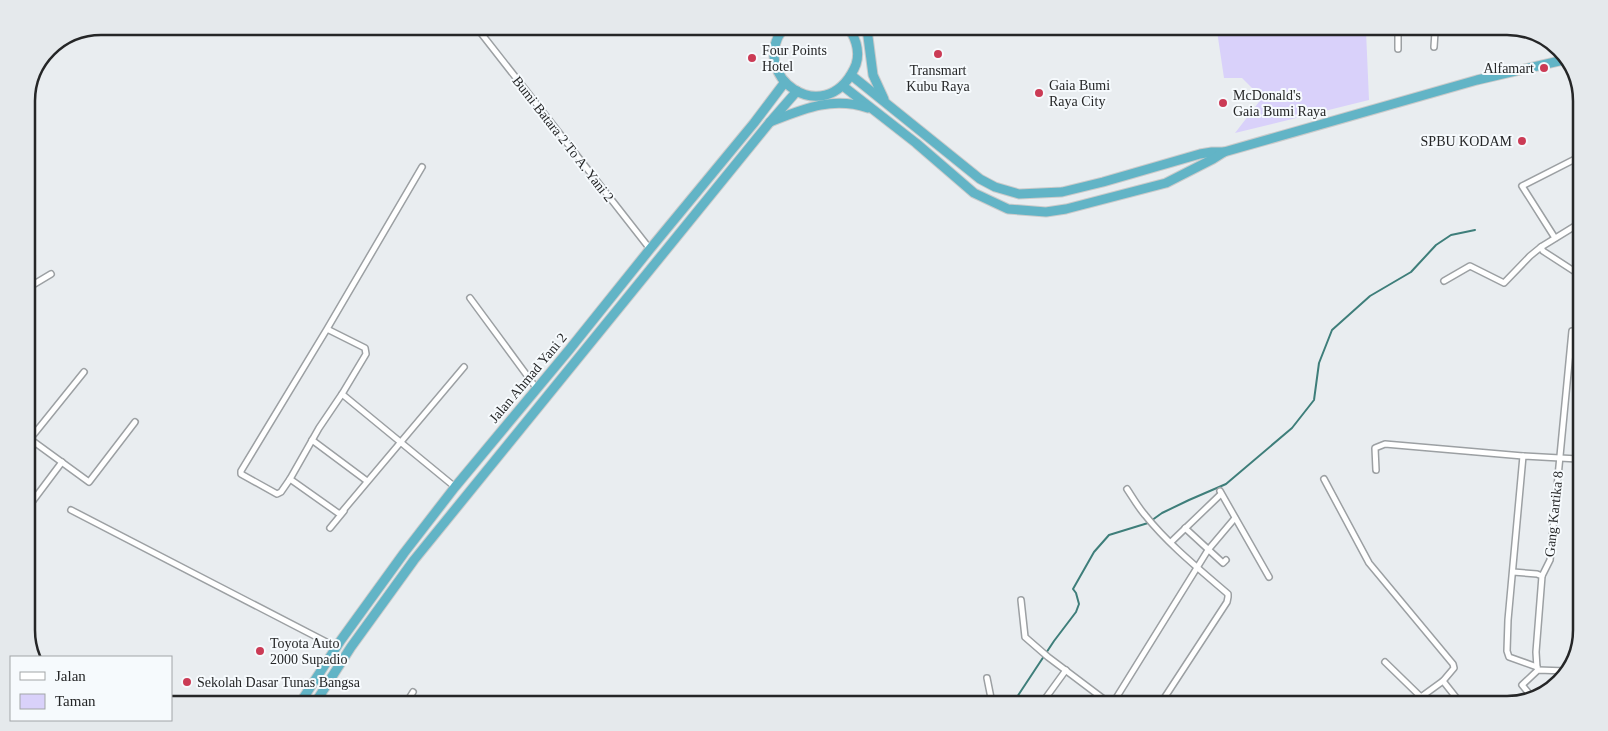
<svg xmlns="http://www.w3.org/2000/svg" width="1608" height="731" font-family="'Times New Roman',serif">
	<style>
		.green { fill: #d9d1fa }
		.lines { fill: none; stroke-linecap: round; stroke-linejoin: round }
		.stream { stroke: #3e7e7a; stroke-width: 2 }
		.minor-casing { stroke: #9ca0a3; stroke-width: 8 }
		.trunk-casing { stroke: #cbcbcb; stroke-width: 11 }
		.minor { stroke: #fff; stroke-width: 5 }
		.trunk { stroke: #62b4c6; stroke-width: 9 }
		.poi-dot { fill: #cb3b55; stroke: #f6fafd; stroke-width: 2 }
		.labels { text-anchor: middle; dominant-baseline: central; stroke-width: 4; stroke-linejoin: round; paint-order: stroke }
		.poi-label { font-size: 14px; fill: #252627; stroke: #f6fafd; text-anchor: start }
		.street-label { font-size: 14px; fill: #252627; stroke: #f6fafd }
		.rim { fill: none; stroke: #252627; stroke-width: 2.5 }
	</style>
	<rect width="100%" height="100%" fill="#e9edf0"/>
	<polygon class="green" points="1217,31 1366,31 1369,100 1235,133 1262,98 1242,78 1224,78"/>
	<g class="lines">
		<polyline class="stream" points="1013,703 1054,641 1076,612 1079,604 1076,593 1073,589 1094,552 1109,535 1148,523 1162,513 1189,500 1226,484 1292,428 1314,400 1319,363 1332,330 1370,296 1411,272 1436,245 1451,235 1475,230"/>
		<defs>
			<g id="minor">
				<polyline points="477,28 650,249"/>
				<polyline points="1434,47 1435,32"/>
				<polyline points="1398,49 1398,32"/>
				<polyline points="1555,238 1522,186 1581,156"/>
				<polyline points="1580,275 1543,251 1541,247 1580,223"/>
				<polyline points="1444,281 1470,266 1504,283 1530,256 1541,247"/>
				<polyline points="26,289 51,274"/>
				<polyline points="470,298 537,389"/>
				<polyline points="327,329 365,348 366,354 342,394 319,428 290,479 281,492 277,494 241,474 241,471 327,329 422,167"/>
				<polyline points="342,394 455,487"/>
				<polyline points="30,439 89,482 135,422"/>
				<polyline points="312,440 367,481"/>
				<polyline points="26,444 84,372"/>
				<polyline points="1376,470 1375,448 1385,444 1523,456"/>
				<polyline points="290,479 338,513 341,513 464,367"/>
				<polyline points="1324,479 1369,563 1453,664 1454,668 1443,681 1421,697 1385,662"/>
				<path d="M1127,489c6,9 11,18 18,26 23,29 54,54 83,79v3l-1,5 -66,101"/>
				<polyline points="1220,491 1269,577"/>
				<polyline points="26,510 62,462"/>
				<polyline points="71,510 336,647"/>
				<polyline points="330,528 344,511"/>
				<polyline points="1185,528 1223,563 1226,560"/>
				<polyline points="1171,542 1221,494"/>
				<polyline points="1513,572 1537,574 1542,576 1536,652 1537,668"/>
				<polyline points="1542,576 1550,560 1572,331"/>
				<polyline points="1021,600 1025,637 1048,657 1109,703"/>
				<polyline points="1537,667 1509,657 1507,651 1508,620 1523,456 1578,459"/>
				<polyline points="987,678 992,703"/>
				<polyline points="1443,681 1462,705"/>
				<polyline points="1532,697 1522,685 1538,670 1566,671"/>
				<polyline points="408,700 413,692"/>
				<polyline points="1042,703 1066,670"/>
				<polyline points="1113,703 1208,550 1235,518"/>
			</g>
			<g id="trunk">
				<path d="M783,29c-35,47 41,101 71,40 7,-13 3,-29 -5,-40"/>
				<polyline points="867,29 873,75 884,99"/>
				<polyline points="851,75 980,179 995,187 1019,194 1062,192 1103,182 1200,154 1212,152 1224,152"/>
				<polyline points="843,86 916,143 974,193 1008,209 1046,212 1066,209 1166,183 1213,159 1224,152 1477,80 1568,59"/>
				<path d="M770,122c33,-13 62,-26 98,-14"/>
				<polyline points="302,700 341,640 404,553 455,487 569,350 650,249 754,123 785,82"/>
				<polyline points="317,700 351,647 414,560 770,122 797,91"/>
			</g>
		</defs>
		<use href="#minor" class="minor-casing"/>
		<use href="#trunk" class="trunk-casing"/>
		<use href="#minor" class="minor"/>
		<use href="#trunk" class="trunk"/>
	</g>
	<g class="poi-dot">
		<circle cx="938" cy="54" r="5"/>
		<circle cx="752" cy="58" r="5"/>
		<circle cx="1544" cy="68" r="5"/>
		<circle cx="1039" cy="93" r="5"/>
		<circle cx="1223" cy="103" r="5"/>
		<circle cx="1522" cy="141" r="5"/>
		<circle cx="260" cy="651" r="5"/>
		<circle cx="187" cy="682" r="5"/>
	</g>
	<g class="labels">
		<g class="poi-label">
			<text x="762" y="50">Four Points<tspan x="762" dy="16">Hotel</tspan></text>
			<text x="1534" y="68" text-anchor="end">Alfamart</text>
			<text x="938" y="70" text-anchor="middle">Transmart<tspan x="938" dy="16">Kubu Raya</tspan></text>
			<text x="1049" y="85">Gaia Bumi<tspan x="1049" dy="16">Raya City</tspan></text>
			<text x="1233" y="95">McDonald's<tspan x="1233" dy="16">Gaia Bumi Raya</tspan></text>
			<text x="1512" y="141" text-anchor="end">SPBU KODAM</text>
			<text x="270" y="643">Toyota Auto<tspan x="270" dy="16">2000 Supadio</tspan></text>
			<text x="197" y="682">Sekolah Dasar Tunas Bangsa</text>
		</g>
		<g class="street-label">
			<text transform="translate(563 139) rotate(52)">Bumi Batara 2 To A. Yani 2</text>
			<text transform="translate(528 378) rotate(-50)">Jalan Ahmad Yani 2</text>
			<text transform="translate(1554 514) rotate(-84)">Gang Kartika 8</text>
		</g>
	</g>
	<path d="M0 0H1608V731H0ZM101 35H1507A66 66 0 0 1 1573 101V630A66 66 0 0 1 1507 696H101A66 66 0 0 1 35 630V101A66 66 0 0 1 101 35Z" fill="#e5e9ec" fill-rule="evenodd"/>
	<path class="rim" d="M101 35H1507A66 66 0 0 1 1573 101V630A66 66 0 0 1 1507 696H101A66 66 0 0 1 35 630V101A66 66 0 0 1 101 35Z"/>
	<rect x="10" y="656" width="162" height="65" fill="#f6fafd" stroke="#a2a5a7"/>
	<rect x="20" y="672" width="25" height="8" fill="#ffffff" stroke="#a2a5a7"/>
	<text x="55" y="681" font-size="15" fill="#252627">Jalan</text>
	<rect x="20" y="694" width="25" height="15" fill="#d9d1fa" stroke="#a2a5a7"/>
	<text x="55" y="706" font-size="15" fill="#252627">Taman</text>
</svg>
